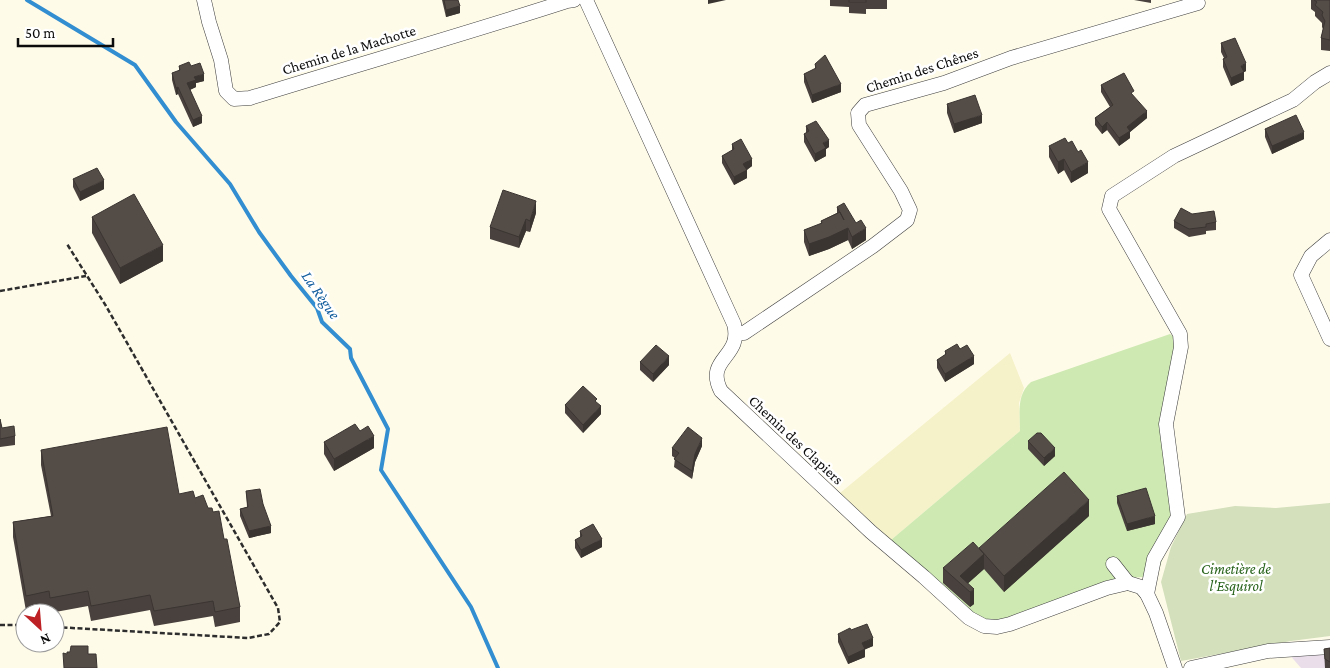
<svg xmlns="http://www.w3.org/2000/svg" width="1330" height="668" font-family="'Crimson Pro',serif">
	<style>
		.industrial { fill: #e9deea }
		.farmland { fill: #f5f2c9 }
		.green { fill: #cee9b2 }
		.cemetery { fill: #d3e0bb }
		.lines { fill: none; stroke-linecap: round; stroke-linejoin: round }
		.stream { stroke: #328ed0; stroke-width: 4 }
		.minor-casing { stroke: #3e3e3e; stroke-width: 15 }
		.path { stroke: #2d2d2d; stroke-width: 2.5; stroke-dasharray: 5 2.5; stroke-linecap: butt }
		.minor { stroke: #fff; stroke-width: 14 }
		.wall { fill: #48413d }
		.shaded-wall { fill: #3b3532 }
		.building { fill: #544c47; stroke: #3b3532 }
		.labels { text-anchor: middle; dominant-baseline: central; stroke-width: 5; stroke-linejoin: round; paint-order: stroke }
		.street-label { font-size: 15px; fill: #0b0b0b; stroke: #fff }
		.park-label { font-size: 15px; font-style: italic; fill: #28631b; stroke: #fff }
		.water-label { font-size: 16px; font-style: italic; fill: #135e9e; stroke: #fff }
	</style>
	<rect width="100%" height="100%" fill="#fffbe9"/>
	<polygon class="industrial" points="1330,649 1330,668 1301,668 1288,653"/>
	<polygon class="farmland" points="1010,353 1024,388 1019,403 1020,431 891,540 840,493"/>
	<path class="green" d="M1170,334l15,12 -1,20 -15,61 11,71 -15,53 -8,25 -28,2 -121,42 -25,1 -18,-9 -74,-72 129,-109c0,-17 -4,-36 11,-49z"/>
	<polygon class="cemetery" points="1330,503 1330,636 1291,641 1181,661 1161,582 1171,547 1187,514 1235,506 1276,508"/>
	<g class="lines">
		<polyline class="stream" points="27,0 135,65 176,122 230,184 259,232 291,276 317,308 322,322 350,349 351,358 388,429 381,470 471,607 498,668"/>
		<defs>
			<g id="minor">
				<path d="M204,0l5,22 12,38 5,31 8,8 16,-1c106,-33 212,-63 317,-97l7,-1"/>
				<path d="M586,0l148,324c9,34 -30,34 -13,67l150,141 53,45 45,41 15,8 13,1 13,-3 97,-36 21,-5 13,4 6,7 9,19 19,55"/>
				<polyline points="1330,240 1311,256 1301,275 1330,339"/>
				<polyline points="736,333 744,333 873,246 907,220 910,210 901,191 859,125 858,113 865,105 944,83 1011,58 1198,3"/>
				<polyline points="1113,564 1128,583"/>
				<polyline points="1147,594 1154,559 1178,517 1166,424 1181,347 1180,334 1109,209 1112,196 1174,156 1293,100 1315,82 1330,73"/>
				<polyline points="1191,668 1268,651 1330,647"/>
			</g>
		</defs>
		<use href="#minor" class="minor-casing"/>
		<g class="path">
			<polyline points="0,291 86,276"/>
			<polyline points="0,625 25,625"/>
			<polyline points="55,627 248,638 269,634 280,622 278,608 106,306 67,244"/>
		</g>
		<use href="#minor" class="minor"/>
	</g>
	<g class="wall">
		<polygon points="442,0 458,0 460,13 446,17"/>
		<polygon points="830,0 887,0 887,9 866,9 866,14 849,13 849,7 830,6"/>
		<polygon points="1134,0 1151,0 1151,3"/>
		<polygon points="1311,0 1330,0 1330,51 1321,50 1321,38 1323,29 1322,27 1322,23 1315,16 1315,12 1311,9"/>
		<polygon points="1221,43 1246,71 1244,72 1244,80 1231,86 1223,67 1223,59 1224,58 1221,52"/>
		<polygon points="815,64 841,92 812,103 804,82 804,74 815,69"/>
		<polygon points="179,66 191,66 204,81 196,83 196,87 190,90 202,123 193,127 178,94 176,95 172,80 172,73 179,71"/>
		<polygon points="1101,85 1134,97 1147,118 1130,132 1130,138 1119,146 1107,130 1102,134 1095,125 1095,118 1110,107 1101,92"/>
		<polygon points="947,104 982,123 954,133 947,113"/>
		<polygon points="806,126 829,147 826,149 826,156 815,162 804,142 804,134 806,133"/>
		<polygon points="1265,129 1304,139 1272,154 1265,137"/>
		<polygon points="732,144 752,166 747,170 747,178 734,185 722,163 722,156 732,151"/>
		<polygon points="1049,146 1088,173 1071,183 1064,170 1058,174 1049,157"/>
		<polygon points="73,179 104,189 80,201 73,187"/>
		<polygon points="837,207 866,240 852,249 848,240 829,249 809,256 804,242 804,230 821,224 821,221 837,213"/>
		<polygon points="536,213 530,232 526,231 519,248 490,239 490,227"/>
		<polygon points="1192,214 1216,222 1216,230 1206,231 1206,234 1189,237 1174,228 1174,221"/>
		<polygon points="92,217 163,261 120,284 92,233"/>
		<polygon points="960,349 974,364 945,382 937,368 937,360 945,355 945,351"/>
		<polygon points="640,362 669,365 653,382 640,370"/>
		<polygon points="565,405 601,414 583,433 565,413"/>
		<polygon points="0,419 2,428 15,436 15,445 0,447"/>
		<polygon points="360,431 374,448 334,471 324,454 324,442"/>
		<polygon points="1028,441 1055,456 1044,466 1028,449"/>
		<polygon points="702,446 695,462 692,479 674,467 675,458 672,456 672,448"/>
		<polygon points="41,450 179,494 195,498 213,512 224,539 240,607 240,622 215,627 213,616 154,626 150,610 91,621 88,606 50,613 49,607 26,611 13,537 13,522 51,516 41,465"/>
		<polygon points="246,491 263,504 271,533 249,538 240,516 240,509 247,507"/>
		<polygon points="1117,496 1155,524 1127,531 1117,503"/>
		<polygon points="1089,516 1004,592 984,569 968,583 974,604 970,607 943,583 943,568 979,549"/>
		<polygon points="580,531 602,547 581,558 575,548 575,540 580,538"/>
		<polygon points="851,630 873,646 865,649 865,657 848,664 838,642 838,634"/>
		<polygon points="1330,648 1330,668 1325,668 1324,649"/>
	</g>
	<g class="shaded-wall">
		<polygon points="708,0 726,0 708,4"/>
		<polygon points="460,6 460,13 446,17 446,10"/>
		<polygon points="1246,63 1246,71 1244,72 1244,80 1231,86 1231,78 1241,66"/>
		<polygon points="204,74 204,81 196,83 196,87 187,91 187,83 194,77"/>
		<polygon points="841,84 841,92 812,103 812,95"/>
		<polygon points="178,87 178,94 176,95 176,88"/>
		<polygon points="1147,111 1147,118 1130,132 1130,138 1119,146 1119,138 1127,127"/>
		<polygon points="982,115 982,123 954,133 954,124"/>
		<polygon points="202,116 202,123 193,127 193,120"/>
		<polygon points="1107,122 1107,130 1102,134 1102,127"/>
		<polygon points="1304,132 1304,139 1272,154 1272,146"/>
		<polygon points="829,140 829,147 826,149 826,156 815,162 815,154 823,143"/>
		<polygon points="752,159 752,166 743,172 743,164"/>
		<polygon points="1064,159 1064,170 1058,174 1058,162"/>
		<polygon points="1088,162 1088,173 1071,183 1071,172"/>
		<polygon points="747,170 747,178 734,185 734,177"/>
		<polygon points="104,180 104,189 80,201 80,192"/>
		<polygon points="536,201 536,213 530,232 530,221"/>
		<polygon points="526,219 526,231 519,248 519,237"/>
		<polygon points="848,228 848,240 829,249 809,256 809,244"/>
		<polygon points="866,228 866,240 852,249 852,237"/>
		<polygon points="163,245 163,261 120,284 120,268"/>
		<polygon points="669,356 669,365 653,382 653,374"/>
		<polygon points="974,356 974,364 945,382 945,374"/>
		<polygon points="601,406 601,414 583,433 583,425"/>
		<polygon points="374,436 374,448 334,471 334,459"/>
		<polygon points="702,438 702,446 695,462 692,479 692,471 695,454"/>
		<polygon points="1055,448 1055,456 1044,466 1044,458"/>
		<polygon points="1089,500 1089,516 1004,592 1004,576"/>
		<polygon points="1155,516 1155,524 1127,531 1127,524"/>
		<polygon points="271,526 271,533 249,538 249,531"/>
		<polygon points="602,539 602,547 581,558 581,550"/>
		<polygon points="984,554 984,569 964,587 960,576"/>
		<polygon points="974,589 974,604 970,607 970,592"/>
		<polygon points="873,638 873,646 864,650 865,649 865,657 848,664 848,657 862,643"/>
	</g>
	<g class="building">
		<polygon points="444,0 458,0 460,6 446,10"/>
		<rect x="849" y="0" width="17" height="2"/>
		<polygon points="1314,0 1330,0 1330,40 1321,38 1325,21 1322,15 1323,12 1315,5 1317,2"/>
		<polygon points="1235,38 1246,63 1241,66 1244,72 1231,78 1223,59 1227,57 1221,43"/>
		<polygon points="825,55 841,84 812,95 804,74 816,68 815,64"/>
		<polygon points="189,62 191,66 200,63 204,74 194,77 196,80 187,83 202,116 193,120 178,87 176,88 172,73 180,70 179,66"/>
		<polygon points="1124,73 1134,91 1131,93 1147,111 1127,127 1130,131 1119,138 1107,122 1102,127 1095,118 1113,105 1101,85"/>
		<polygon points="975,95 982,115 954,124 947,104"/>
		<polygon points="1296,115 1304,132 1272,146 1265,129"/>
		<polygon points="816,121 829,140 823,143 826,148 815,154 804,134 809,131 806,126"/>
		<polygon points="1065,138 1068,143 1072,141 1078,152 1081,150 1088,162 1071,172 1064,159 1058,162 1049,146"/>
		<polygon points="741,139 752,159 743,164 747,170 734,177 722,156 734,149 732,144"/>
		<polygon points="97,168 104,180 80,192 73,179"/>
		<polygon points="503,190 536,201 530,221 526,219 519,237 490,227"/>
		<polygon points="134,194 163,245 120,268 92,217"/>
		<polygon points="844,203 856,223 861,220 866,228 852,237 848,228 829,237 809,244 804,230 822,223 821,221 840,212 844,220 837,207"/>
		<polygon points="1181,208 1192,214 1214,211 1216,222 1206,224 1206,227 1189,229 1174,221"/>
		<polygon points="957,344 960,349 967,345 974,356 945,374 937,360 946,354 945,351"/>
		<polygon points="656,345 669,356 653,374 640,362"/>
		<polygon points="583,386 597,399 595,401 601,406 583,425 565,405"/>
		<polygon points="0,419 2,428 14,426 15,436 0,439"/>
		<polygon points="355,424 360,431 368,426 374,436 334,459 324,442"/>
		<polygon points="167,427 179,494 193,491 195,498 203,495 208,508 212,508 213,512 219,511 224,539 227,539 240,607 215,612 213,601 154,611 150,595 91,606 88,591 50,598 49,591 26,596 13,522 53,516 41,450"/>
		<polygon points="688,427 702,438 695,454 692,471 674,459 679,453 672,448"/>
		<polygon points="1037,433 1041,433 1055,448 1044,458 1028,441"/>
		<polygon points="1064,472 1089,500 1004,576 979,548"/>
		<polygon points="1146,488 1155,516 1127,524 1117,496"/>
		<polygon points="260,489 263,504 271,526 249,531 240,509 248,507 246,491"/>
		<polygon points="593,524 602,539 581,550 575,540 582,536 580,531"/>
		<polygon points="973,542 984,554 960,576 974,589 970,592 943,568"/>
		<polygon points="867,624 873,638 862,643 865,649 848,657 838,634 850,628 851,630"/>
		<polygon points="71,646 88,646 88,654 96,654 97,668 64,668 63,653 67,654 67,652 70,652"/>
		<polygon points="1330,648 1330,662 1325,659 1324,649"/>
	</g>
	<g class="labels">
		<g class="street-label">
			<text transform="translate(349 50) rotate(-17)">Chemin de la Machotte</text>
			<text transform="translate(922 70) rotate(-18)">Chemin des Chênes</text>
			<text transform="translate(796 440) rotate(43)">Chemin des Clapiers</text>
		</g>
		<g class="park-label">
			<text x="1236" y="569">Cimetière de<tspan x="1236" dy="17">l'Esquirol</tspan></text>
		</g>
		<g class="water-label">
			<text transform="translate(321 295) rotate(55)">La Règue</text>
		</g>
	</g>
	<g transform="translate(40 628) rotate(154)"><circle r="24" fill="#ffffff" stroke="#9d9d9d"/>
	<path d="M0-4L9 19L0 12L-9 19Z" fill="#bd2125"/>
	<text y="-8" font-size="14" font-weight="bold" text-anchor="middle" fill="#0b0b0b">N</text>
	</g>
	<path d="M18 38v8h95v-8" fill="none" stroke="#0b0b0b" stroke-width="2.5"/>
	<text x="25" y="38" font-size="15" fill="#0b0b0b" stroke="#ffffff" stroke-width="4" paint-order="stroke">50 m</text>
</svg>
